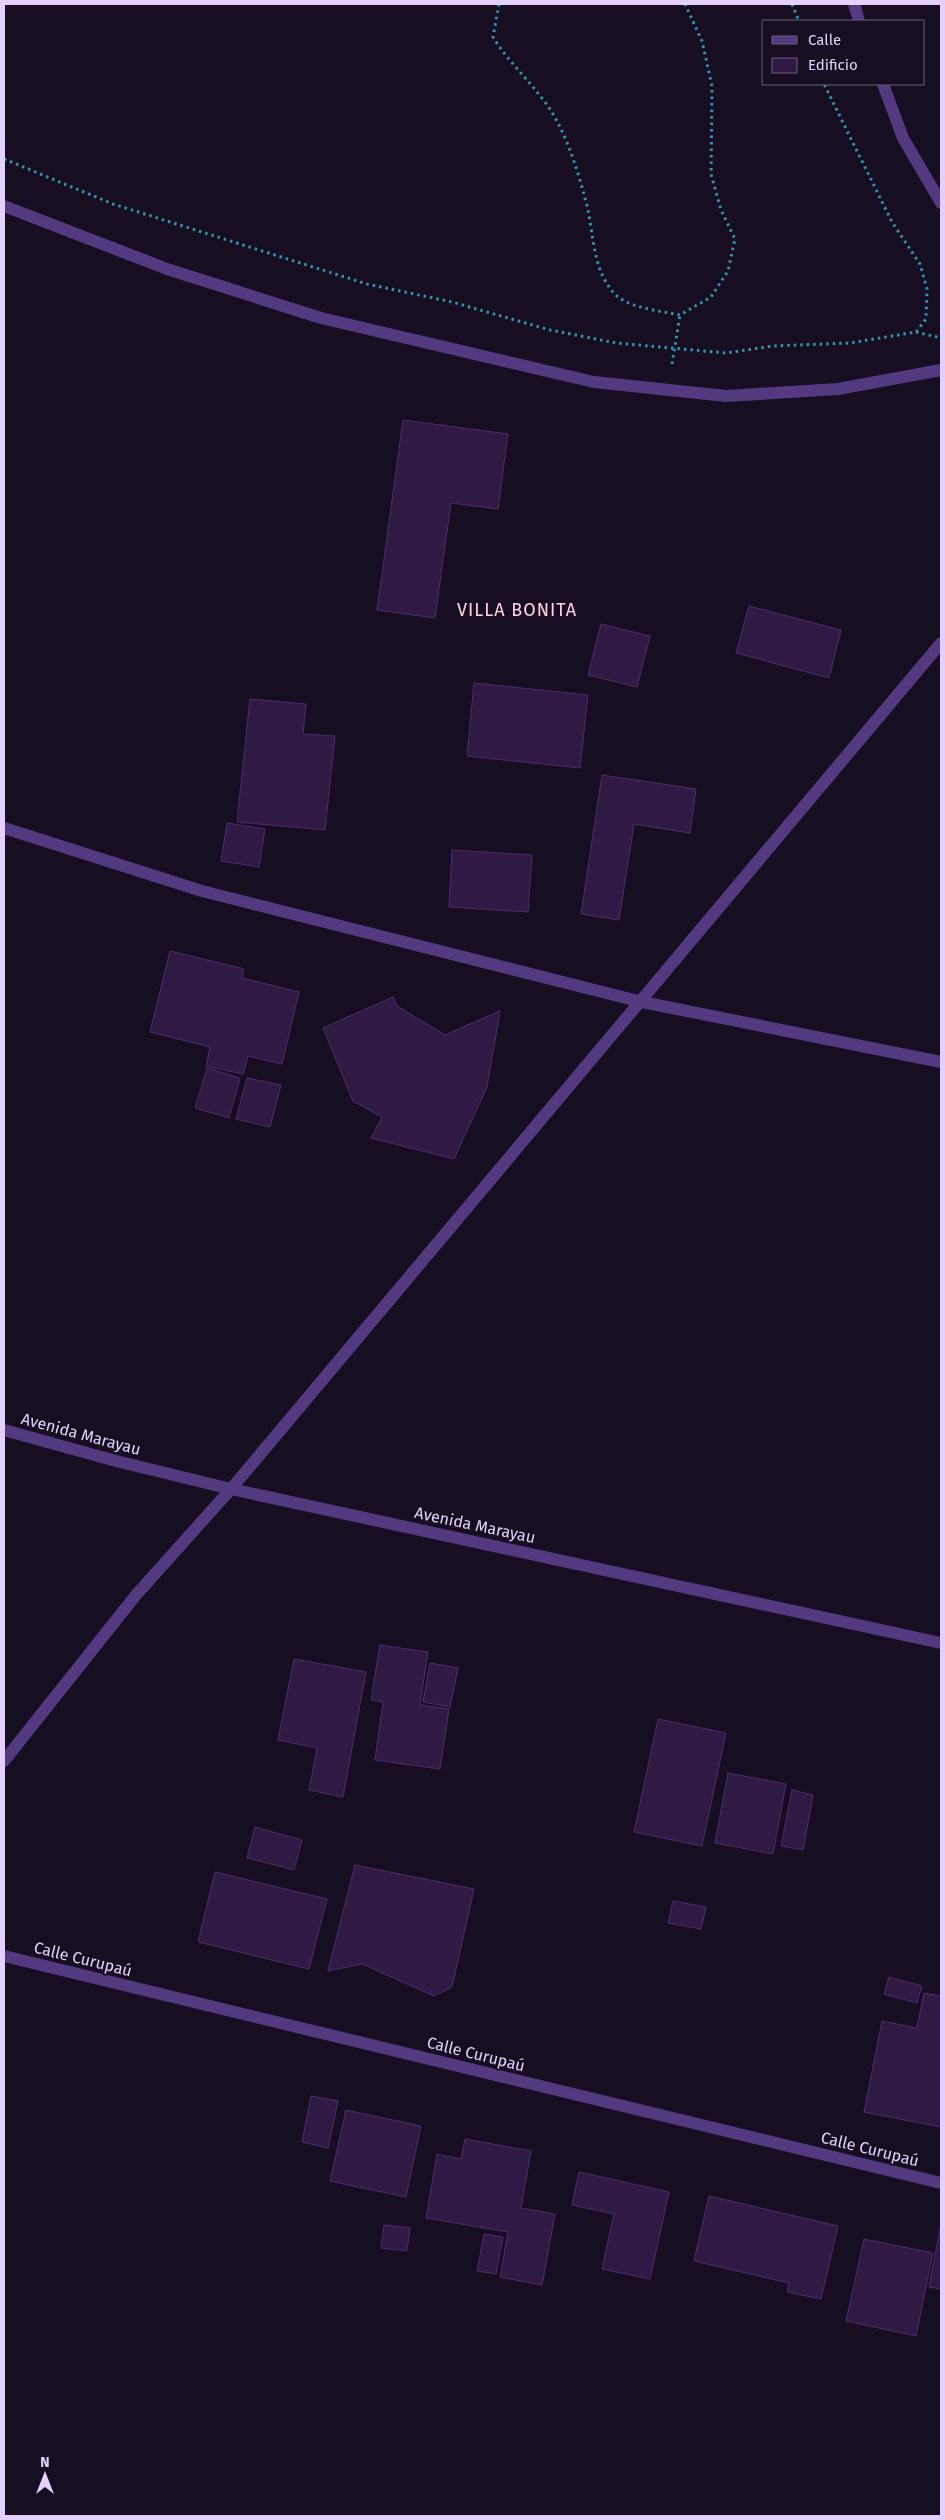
<svg xmlns="http://www.w3.org/2000/svg" width="945" height="2520" font-family="'Fira Sans',sans-serif">
	<style>
		.building { fill: #2e1a42; stroke: #4d2d6e }
		.lines { fill: none; stroke-linecap: round; stroke-linejoin: round }
		.path { stroke: #3193b1; stroke-width: 3; stroke-dasharray: 2.5 4; stroke-linecap: butt }
		.minor { stroke: #513a80; stroke-width: 12 }
		.labels { text-anchor: middle; dominant-baseline: central; stroke-width: 4; stroke-linejoin: round; paint-order: stroke }
		.street-label { font-size: 16px; fill: #e3d0fe; stroke: #170e22 }
		.neighbourhood-label { font-size: 18px; letter-spacing: 1px; fill: #fed2e1; stroke: #170e22 }
	</style>
	<rect width="100%" height="100%" fill="#170e22"/>
	<g class="building">
		<polygon points="403,420 508,434 498,509 451,503 435,618 377,610"/>
		<polygon points="749,606 841,630 829,678 736,653"/>
		<polygon points="601,624 650,636 637,687 588,675"/>
		<polygon points="474,683 588,695 580,768 467,756"/>
		<polygon points="250,699 306,704 303,734 335,736 325,830 237,822"/>
		<polygon points="602,775 696,789 690,833 634,824 619,920 581,914"/>
		<polygon points="227,823 265,829 259,867 221,861"/>
		<polygon points="452,850 532,855 528,912 449,907"/>
		<polygon points="170,951 244,969 242,978 299,992 282,1064 248,1056 243,1074 206,1066 210,1047 150,1032"/>
		<polygon points="393,997 397,1006 445,1035 500,1011 487,1087 454,1159 371,1138 382,1117 353,1101 323,1028"/>
		<polygon points="207,1068 240,1078 229,1118 195,1108"/>
		<polygon points="247,1078 281,1085 270,1127 236,1119"/>
		<polygon points="380,1645 428,1652 420,1705 449,1709 440,1769 375,1760 383,1702 371,1700"/>
		<polygon points="294,1659 366,1672 343,1797 309,1790 317,1748 278,1740"/>
		<polygon points="430,1663 458,1668 450,1707 423,1702"/>
		<polygon points="658,1719 726,1733 702,1846 634,1832"/>
		<polygon points="728,1773 786,1784 773,1854 715,1843"/>
		<polygon points="792,1790 813,1795 803,1850 781,1846"/>
		<polygon points="255,1827 302,1840 294,1870 247,1858"/>
		<polygon points="355,1865 474,1889 452,1987 434,1996 362,1964 328,1971"/>
		<polygon points="215,1872 327,1899 309,1969 198,1942"/>
		<polygon points="673,1901 706,1907 701,1929 668,1923"/>
		<polygon points="889,1977 922,1986 917,2003 884,1994"/>
		<polygon points="924,1993 941,1996 941,2127 864,2112 882,2021 917,2028"/>
		<polygon points="311,2096 338,2101 328,2148 302,2142"/>
		<polygon points="346,2110 421,2126 406,2197 330,2181"/>
		<polygon points="465,2139 531,2151 521,2208 555,2214 542,2285 500,2277 508,2232 426,2218 437,2154 461,2159"/>
		<polygon points="579,2172 669,2192 650,2279 602,2269 614,2214 572,2205"/>
		<polygon points="709,2196 838,2226 821,2299 787,2292 789,2283 694,2261"/>
		<polygon points="941,2224 941,2289 929,2287"/>
		<polygon points="384,2225 410,2228 407,2251 381,2248"/>
		<polygon points="484,2234 503,2237 496,2274 477,2271"/>
		<polygon points="864,2239 933,2253 916,2336 846,2321"/>
	</g>
	<g class="lines">
		<g class="path">
			<path d="M499,4l-6,33c14,23 32,39 48,60 22,26 35,68 44,101 9,30 6,69 28,94 13,16 48,19 67,23l31,-18 17,-26 7,-32 -14,-29 -10,-36 1,-88 -10,-45 -17,-37"/>
			<polyline points="792,4 799,21"/>
			<polyline points="4,159 113,204 367,284 452,302 550,330 616,343 726,353 773,346 850,343 916,332 926,319 927,289 920,264 892,222 824,84"/>
			<polyline points="916,332 941,338"/>
			<polyline points="672,364 680,315"/>
		</g>
		<g class="minor">
			<polyline points="854,4 859,21"/>
			<polyline points="883,84 903,138 941,203"/>
			<polyline points="4,206 167,269 321,318 594,382 726,396 838,389 941,370"/>
			<polyline points="4,828 202,891 642,1002 941,1062"/>
			<polyline points="4,1430 116,1461 231,1489 941,1643"/>
			<polyline points="4,1761 136,1595 231,1489 941,643"/>
			<polyline points="4,1956 941,2183"/>
		</g>
	</g>
	<g class="labels">
		<g class="street-label">
			<text transform="translate(81 1434) rotate(15)">Avenida Marayau</text>
			<text transform="translate(475 1525) rotate(12)">Avenida Marayau</text>
			<text transform="translate(83 1959) rotate(14)">Calle Curupaú</text>
			<text transform="translate(476 2054) rotate(14)">Calle Curupaú</text>
			<text transform="translate(870 2149) rotate(14)">Calle Curupaú</text>
		</g>
		<g class="neighbourhood-label">
			<text x="517" y="610">VILLA BONITA</text>
		</g>
	</g>
	<rect width="945" height="2520" fill="none" stroke="#e3d0fe" stroke-width="10"/>
	<rect x="762" y="20" width="162" height="65" fill="#170e22" stroke="#695c7a"/>
	<rect x="772" y="36" width="25" height="8" fill="#513a80" stroke="#695c7a"/>
	<text x="808" y="45" font-size="15" fill="#e3d0fe">Calle</text>
	<rect x="772" y="58" width="25" height="15" fill="#2e1a42" stroke="#695c7a"/>
	<text x="808" y="70" font-size="15" fill="#e3d0fe">Edificio</text>
	<g transform="translate(45 2475)" stroke="#170e22" stroke-width="4" paint-order="stroke">
	<path d="M0-4L9 19L0 12L-9 19Z" fill="#e3d0fe"/>
	<text y="-8" font-size="14" font-weight="bold" text-anchor="middle" fill="#e3d0fe">N</text>
	</g>
</svg>
